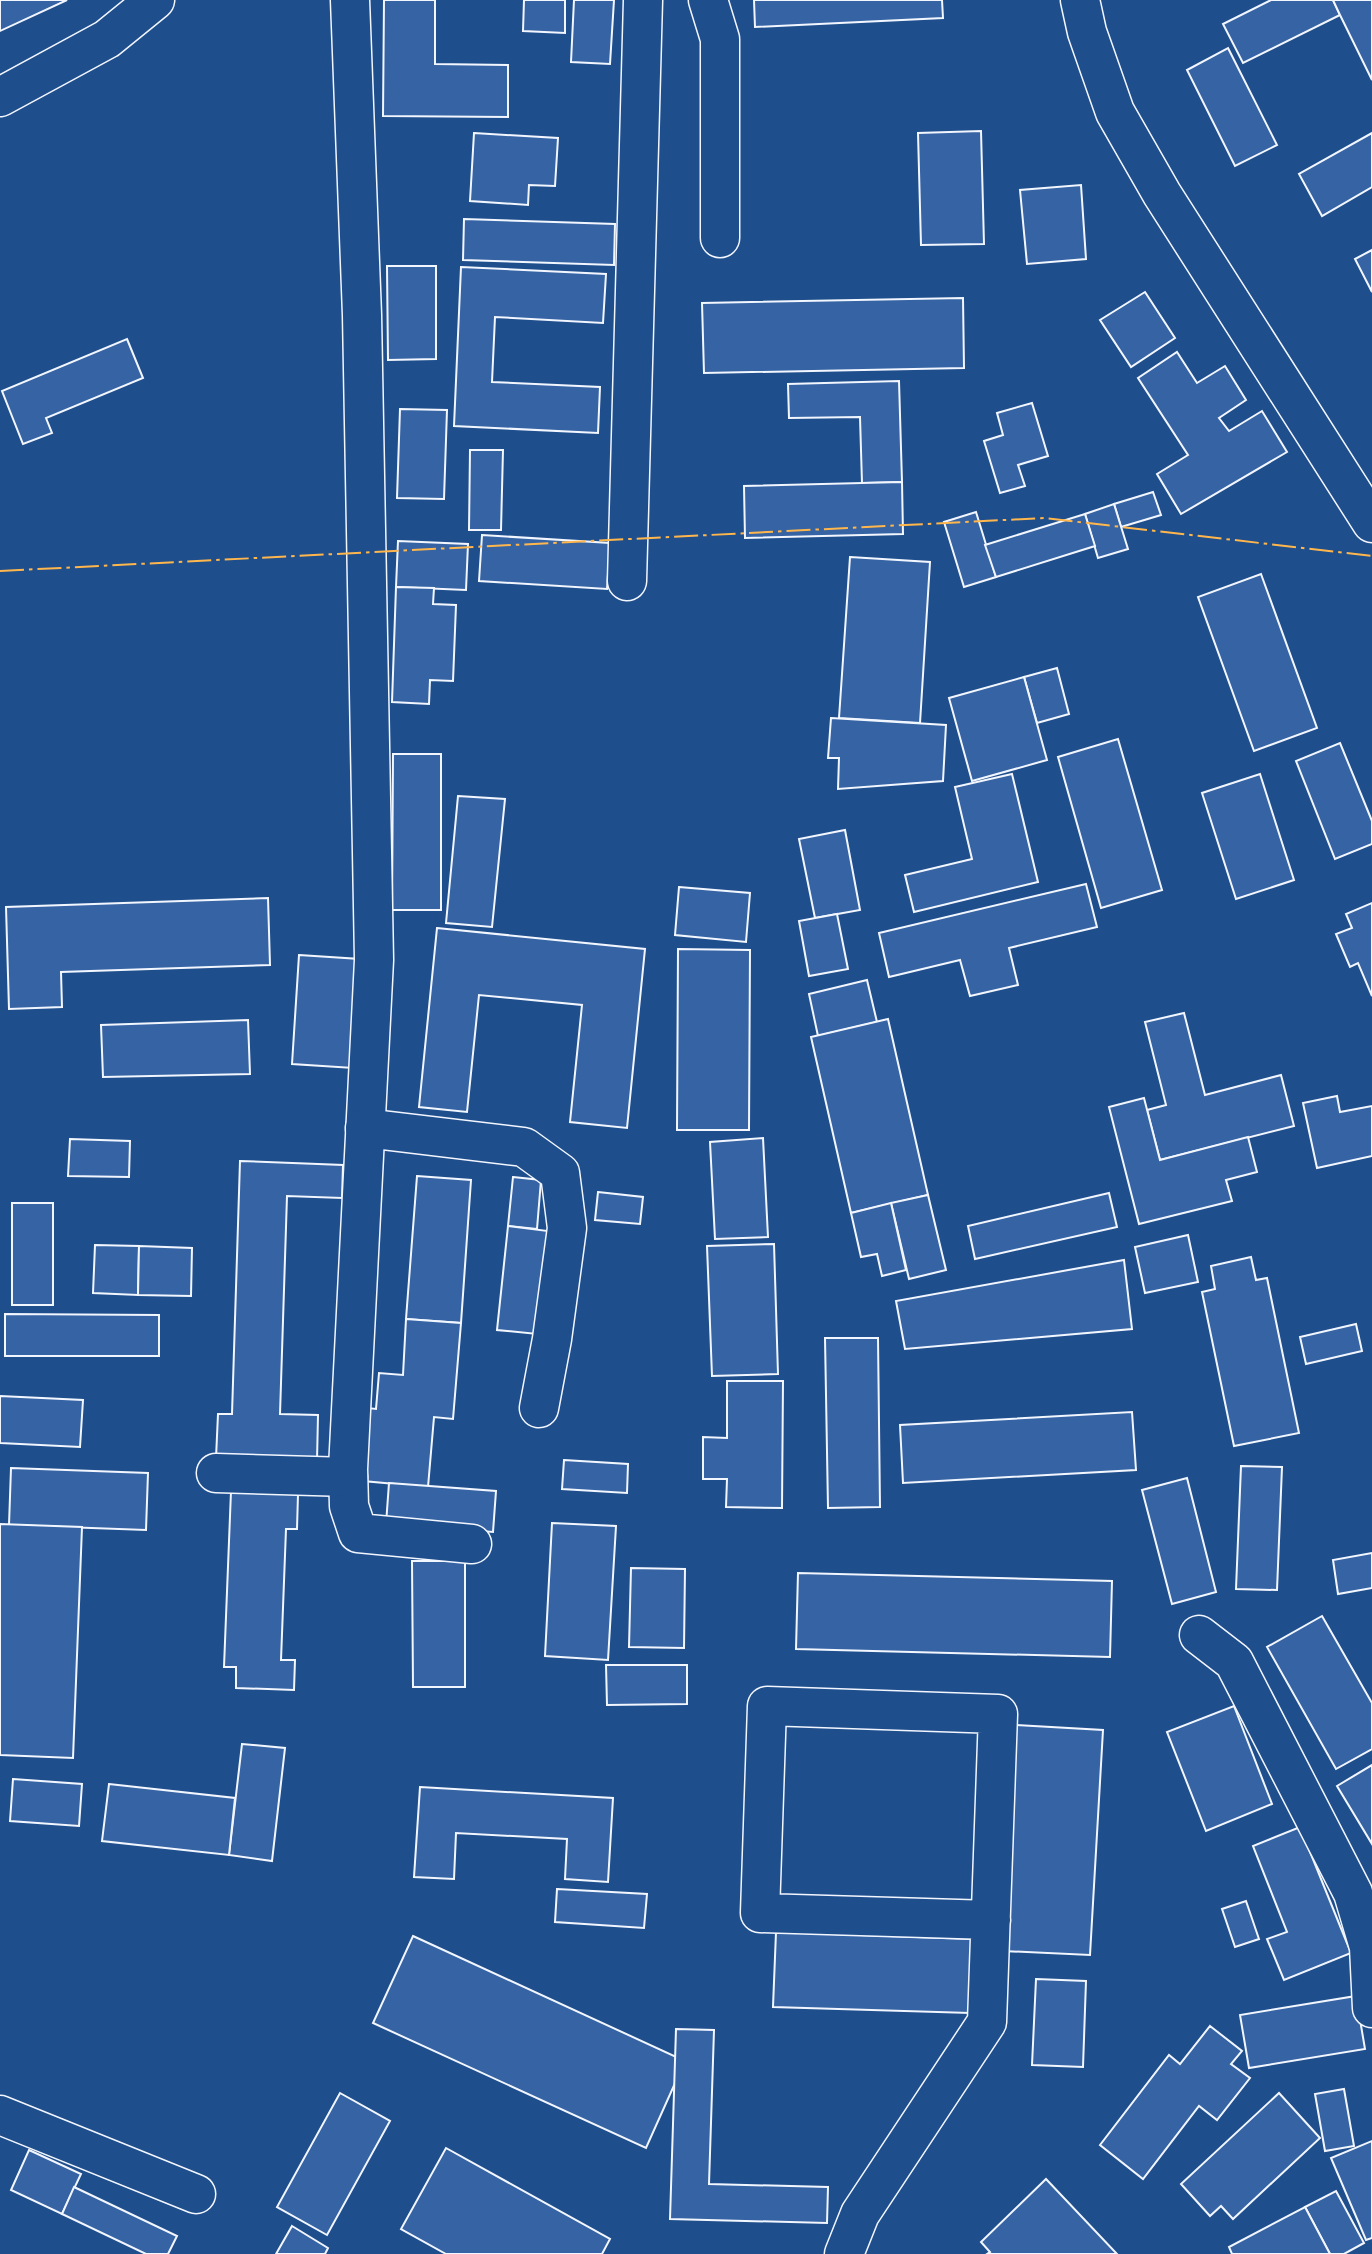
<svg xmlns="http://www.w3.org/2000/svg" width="1372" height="2254" font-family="'Titillium Web',sans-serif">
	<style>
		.building { fill: #3563a3; stroke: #f2f6ff; stroke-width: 2 }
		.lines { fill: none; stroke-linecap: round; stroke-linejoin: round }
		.minor-casing { stroke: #f2f6ff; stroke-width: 41 }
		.major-casing { stroke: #f2f6ff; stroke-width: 41 }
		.minor { stroke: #1f4e8c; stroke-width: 38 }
		.major { stroke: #1f4e8c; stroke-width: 38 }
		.power { stroke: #ffb74d; stroke-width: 2; stroke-dasharray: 24 5 3.5 5; stroke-linecap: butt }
	</style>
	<rect width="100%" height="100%" fill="#1f4e8c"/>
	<g class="building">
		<polygon points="0,0 67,0 0,31"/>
		<polygon points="384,0 435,0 435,64 508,65 508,117 383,116"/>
		<polygon points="524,0 565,0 565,33 523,31"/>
		<polygon points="574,0 614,0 610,64 571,62"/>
		<polygon points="754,0 942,0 943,18 755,27"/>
		<polygon points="1271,0 1333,0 1340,15 1243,63 1223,24"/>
		<polygon points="1333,0 1372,0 1372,80 1340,15"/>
		<polygon points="1228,48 1277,145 1235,166 1187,70"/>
		<polygon points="981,131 984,244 921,245 918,133"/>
		<polygon points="474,133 558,138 555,186 529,185 528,205 470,201"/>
		<polygon points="1372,133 1372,187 1322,216 1299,174"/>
		<polygon points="1081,185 1086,259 1027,264 1020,190"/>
		<polygon points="464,219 615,224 614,265 463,260"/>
		<polygon points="1372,250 1372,292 1355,259"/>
		<polygon points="387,266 436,266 436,359 388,360"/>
		<polygon points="461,267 606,274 603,323 495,317 492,382 600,387 598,433 454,426"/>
		<polygon points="1145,292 1175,338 1131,367 1100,320"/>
		<polygon points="963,298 964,368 704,373 702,303"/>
		<polygon points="127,339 143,378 46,418 52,433 23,444 2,391"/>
		<polygon points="1177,352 1197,383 1225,366 1246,400 1219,418 1229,431 1262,411 1287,452 1181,514 1157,474 1188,455 1138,378"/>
		<polygon points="899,381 902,482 862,483 860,417 789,418 788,384"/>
		<polygon points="1032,403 1048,456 1018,465 1025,486 1000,493 984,441 1003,435 997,413"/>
		<polygon points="400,409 447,410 444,499 397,498"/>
		<polygon points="470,450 503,450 501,530 469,530"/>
		<polygon points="902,482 903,534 745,538 744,486"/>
		<polygon points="1153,492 1161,515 1121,527 1114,504"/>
		<polygon points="1114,504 1128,549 1098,558 1085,514"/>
		<polygon points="976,512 996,577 964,587 944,522"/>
		<polygon points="1085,514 1095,546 996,577 985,545"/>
		<polygon points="482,535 610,543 607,589 479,581"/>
		<polygon points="398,541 468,544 466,590 396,587"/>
		<polygon points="850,557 930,562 920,723 839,718"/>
		<polygon points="1261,574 1317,728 1254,751 1198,597"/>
		<polygon points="396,587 434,588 433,604 456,605 453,681 430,680 429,704 392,702"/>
		<polygon points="1057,668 1069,714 1037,723 1024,677"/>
		<polygon points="1024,677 1047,760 972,781 949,698"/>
		<polygon points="831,718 946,725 943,781 838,789 839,758 828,758"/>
		<polygon points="1118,739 1162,890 1101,908 1058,757"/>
		<polygon points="1340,743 1372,821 1372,844 1335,859 1296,761"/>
		<polygon points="393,754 441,754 441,910 392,910"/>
		<polygon points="1012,774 1038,882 914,912 905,875 972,859 955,787"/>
		<polygon points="1260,774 1294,880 1236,899 1202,793"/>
		<polygon points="458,796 505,799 492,927 446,923"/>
		<polygon points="845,830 860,910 815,918 799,839"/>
		<polygon points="1086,884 1097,927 1009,948 1018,985 970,996 960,960 889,977 879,933"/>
		<polygon points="679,887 750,893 746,942 675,935"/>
		<polygon points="268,898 270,965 61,972 62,1007 9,1009 6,907"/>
		<polygon points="1372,903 1372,996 1358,963 1350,967 1336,934 1352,928 1346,914"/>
		<polygon points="837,914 848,969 809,976 799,921"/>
		<polygon points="437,928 645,949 627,1128 570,1122 582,1005 479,995 467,1112 419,1107"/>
		<polygon points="678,949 750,950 749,1130 677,1130"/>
		<polygon points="299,955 360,959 353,1068 292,1064"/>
		<polygon points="867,980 877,1022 818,1036 809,994"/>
		<polygon points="1184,1013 1205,1095 1281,1075 1294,1126 1160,1160 1147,1110 1166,1105 1145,1022"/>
		<polygon points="888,1019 928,1195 851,1213 811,1037"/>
		<polygon points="248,1020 250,1074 103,1077 101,1025"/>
		<polygon points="1337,1096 1340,1112 1372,1106 1372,1156 1317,1168 1303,1103"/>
		<polygon points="1144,1098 1160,1160 1248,1137 1257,1172 1226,1180 1232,1201 1139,1224 1109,1107"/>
		<polygon points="763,1138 768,1237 715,1239 710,1142"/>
		<polygon points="70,1139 130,1141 129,1177 68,1176"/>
		<polygon points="240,1161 343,1165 342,1198 287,1196 280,1414 318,1415 317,1461 216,1458 218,1414 232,1414"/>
		<polygon points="417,1176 471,1180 461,1323 406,1319"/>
		<polygon points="513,1177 541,1180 537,1229 508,1226"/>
		<polygon points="598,1192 643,1197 640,1224 595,1220"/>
		<polygon points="1109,1193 1117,1227 975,1259 968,1226"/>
		<polygon points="928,1195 946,1270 909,1279 891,1203"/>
		<rect x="12" y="1203" width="41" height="102"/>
		<polygon points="891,1203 906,1270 882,1276 877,1254 861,1257 851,1213"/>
		<polygon points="508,1226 548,1231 537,1334 497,1330"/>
		<polygon points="1188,1235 1198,1282 1145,1293 1135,1247"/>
		<polygon points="774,1244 778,1374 712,1376 707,1246"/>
		<polygon points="95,1245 139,1246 138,1295 93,1293"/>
		<polygon points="139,1246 192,1248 191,1296 138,1295"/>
		<polygon points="1251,1257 1256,1280 1267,1278 1299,1433 1234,1446 1202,1292 1215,1289 1211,1266"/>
		<polygon points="1124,1260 1132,1329 905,1349 896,1301"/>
		<polygon points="5,1314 159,1315 159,1356 5,1356"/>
		<polygon points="406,1319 461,1323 453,1419 434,1417 428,1487 363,1481 368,1408 376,1409 379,1373 403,1375"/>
		<polygon points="1356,1324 1362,1351 1306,1364 1300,1337"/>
		<polygon points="825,1338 878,1338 880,1507 828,1508"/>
		<polygon points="727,1381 783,1381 782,1508 726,1507 727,1479 703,1479 703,1437 727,1438"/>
		<polygon points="0,1396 83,1400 80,1447 0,1443"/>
		<polygon points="1132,1412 1136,1470 903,1483 900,1425"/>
		<polygon points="564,1460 628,1464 627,1493 562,1489"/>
		<polygon points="1241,1466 1282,1467 1277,1590 1236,1589"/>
		<polygon points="11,1468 148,1473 146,1530 9,1525"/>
		<polygon points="1187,1478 1216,1592 1172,1604 1142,1490"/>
		<polygon points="389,1483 496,1491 493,1532 386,1524"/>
		<polygon points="231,1491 298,1494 297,1529 286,1529 281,1660 295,1660 294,1690 236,1688 236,1667 224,1667"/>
		<polygon points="552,1523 616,1526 608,1660 545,1656"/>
		<polygon points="0,1524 82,1527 73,1758 0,1755"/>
		<polygon points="1372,1553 1372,1588 1338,1594 1333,1560"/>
		<polygon points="412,1561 465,1561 465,1687 413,1687"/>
		<polygon points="631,1568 685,1569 684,1648 629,1647"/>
		<polygon points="798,1573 1112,1581 1110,1657 796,1649"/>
		<polygon points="1322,1616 1372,1703 1372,1749 1336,1769 1267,1647"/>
		<polygon points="606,1665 687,1665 687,1704 607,1705"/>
		<polygon points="1234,1706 1272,1804 1206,1831 1167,1732"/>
		<polygon points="1014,1725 1103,1730 1090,1955 1003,1951"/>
		<polygon points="242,1744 285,1748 272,1861 229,1855"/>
		<polygon points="1372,1765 1372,1844 1337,1786"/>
		<polygon points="13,1779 82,1784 79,1826 10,1821"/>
		<polygon points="109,1784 235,1798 229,1855 102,1841"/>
		<polygon points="420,1787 613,1798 608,1882 565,1879 567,1839 456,1833 454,1879 414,1877"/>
		<polygon points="1300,1827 1351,1953 1284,1980 1267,1939 1287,1932 1253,1846"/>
		<polygon points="557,1889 647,1894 644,1928 555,1922"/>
		<polygon points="1246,1901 1259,1939 1235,1947 1222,1909"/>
		<polygon points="776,1932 972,1939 970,2013 773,2007"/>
		<polygon points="413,1936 685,2061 646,2148 373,2023"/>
		<polygon points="1036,1979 1086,1981 1083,2067 1032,2065"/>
		<polygon points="1356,1996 1365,2049 1249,2068 1240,2015"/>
		<polygon points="1210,2026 1242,2051 1231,2064 1250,2078 1217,2120 1199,2106 1143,2179 1100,2145 1169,2055 1180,2064"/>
		<polygon points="676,2029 714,2030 709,2184 828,2187 827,2223 670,2219"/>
		<polygon points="1344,2089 1354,2146 1325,2151 1315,2094"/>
		<polygon points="340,2093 390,2121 327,2235 277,2207"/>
		<polygon points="1279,2093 1320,2138 1233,2219 1221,2206 1210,2216 1181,2184"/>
		<polygon points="1372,2141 1372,2238 1366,2240 1331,2158"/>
		<polygon points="446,2148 610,2239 602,2254 446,2254 401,2229"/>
		<polygon points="29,2150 81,2174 62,2214 11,2190"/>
		<polygon points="1046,2179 1117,2254 987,2254 990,2252 981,2242"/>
		<polygon points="74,2187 177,2236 168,2254 146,2254 62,2214"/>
		<polygon points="1336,2191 1364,2243 1344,2254 1330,2254 1305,2207"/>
		<polygon points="1305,2207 1330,2254 1232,2254 1229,2247"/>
		<polygon points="292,2226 328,2248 325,2254 276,2254"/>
	</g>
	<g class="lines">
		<defs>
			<g id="minor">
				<polyline points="350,0 362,315 374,960 348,1469 349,1506 358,1533 472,1544"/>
				<polyline points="708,0 720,39 720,238"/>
				<polyline points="0,97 107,39 155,0"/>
				<polyline points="627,581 643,0"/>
				<polyline points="365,1128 524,1147 560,1173 567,1228 552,1339 539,1408"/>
				<polyline points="216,1473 348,1477"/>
				<polyline points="1199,1635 1234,1662 1353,1893 1369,1947 1372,2008"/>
				<polyline points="0,2115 196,2194"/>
				<polyline points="844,2254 860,2214 987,2022 998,1714 767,1706 760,1913 991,1920"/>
			</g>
			<polyline id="major" points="1080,0 1087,32 1115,112 1162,194 1372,523"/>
		</defs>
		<use href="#minor" class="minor-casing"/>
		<use href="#major" class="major-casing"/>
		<use href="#minor" class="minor"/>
		<use href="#major" class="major"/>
		<polyline class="power" points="0,571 1044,518 1372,556"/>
	</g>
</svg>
